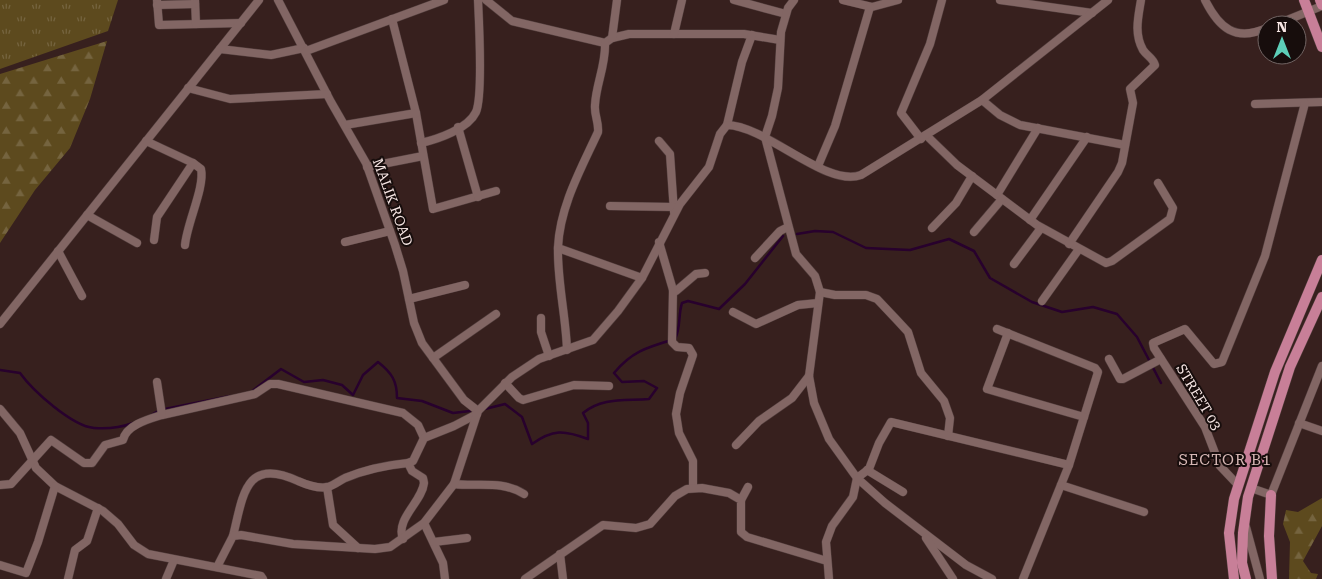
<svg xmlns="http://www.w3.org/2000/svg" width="1322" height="579" font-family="'Roboto Serif',serif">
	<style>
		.grass { fill: url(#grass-tufts) }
		.forest { fill: url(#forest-firs) }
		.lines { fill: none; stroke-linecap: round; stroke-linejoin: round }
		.stream { stroke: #28012d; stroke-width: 2.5 }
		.minor-casing { stroke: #523e3d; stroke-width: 9 }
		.major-casing { stroke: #523e3d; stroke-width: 11 }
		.minor { stroke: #826664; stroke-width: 8 }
		.major { stroke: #c87f98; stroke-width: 10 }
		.labels { text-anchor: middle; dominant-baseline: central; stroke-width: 4; stroke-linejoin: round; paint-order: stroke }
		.street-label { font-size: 14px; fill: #f8e7e5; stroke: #170d0c }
		.neighbourhood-label { font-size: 15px; letter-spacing: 1px; fill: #d7b8b5; stroke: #170d0c }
	</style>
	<defs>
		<pattern id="grass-tufts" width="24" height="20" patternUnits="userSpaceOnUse" patternTransform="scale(1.25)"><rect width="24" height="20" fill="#5d4a1e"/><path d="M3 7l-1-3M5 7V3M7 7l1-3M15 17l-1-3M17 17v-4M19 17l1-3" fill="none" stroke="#75643f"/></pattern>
		<pattern id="forest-firs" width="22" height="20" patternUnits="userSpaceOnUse" patternTransform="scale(1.25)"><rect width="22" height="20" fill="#5d4a1e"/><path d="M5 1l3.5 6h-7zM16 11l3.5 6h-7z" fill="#75643f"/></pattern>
	</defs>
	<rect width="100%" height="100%" fill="#37201e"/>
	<polygon class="grass" points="0,0 118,0 108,31 0,69"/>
	<g class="forest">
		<polygon points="107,41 90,99 70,148 35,190 0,243 0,74"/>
		<polygon points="1322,498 1322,526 1303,561 1311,573 1318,574 1316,579 1289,579 1290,542 1283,524 1286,510 1298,512"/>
	</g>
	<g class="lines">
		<g class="stream">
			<polyline points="797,234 815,231 833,232 866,248 910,250 949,239 974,251 990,278 1032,302 1062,312 1093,307 1117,314 1137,337 1161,383"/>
			<path d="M0,370l20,3c13,18 52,53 74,55 12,1 28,-1 39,-5"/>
			<path d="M251,392l30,-23 23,13 19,-2 19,5 11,10 10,-20 15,-13c14,11 19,19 19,36l25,3 31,12 17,-2"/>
			<path d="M485,409l20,-5 17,13 10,27c21,-15 32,-14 56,-5v-16l-5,-10c19,-16 42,-12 66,-14l8,-11 -13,-7 -22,1 -8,-9c18,-22 34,-26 61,-34 6,-11 3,-24 7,-36l6,-2 31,8 26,-25 38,-48"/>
			<polyline points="151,415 160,410 230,396"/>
		</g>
		<defs>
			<g id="minor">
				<polyline points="157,0 159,25 241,23"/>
				<polyline points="195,0 196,24"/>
				<polyline points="278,0 331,102 366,163 395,245 403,271 414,323 422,343 464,400 478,411"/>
				<polyline points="486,0 512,21 605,43 612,38 629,34 744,34 780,40"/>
				<polyline points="734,0 786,14"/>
				<polyline points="794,0 788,8 781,32 778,88 772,116 765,137 796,254 815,276 820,292 809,376 814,403 829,439 857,478 885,503 966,565 992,579"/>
				<polyline points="843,0 872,7 898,0"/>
				<polyline points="1000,0 1092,13"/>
				<path d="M1205,0c14,28 30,42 62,28"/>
				<polyline points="157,5 195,4"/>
				<polyline points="392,19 416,113 433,209 496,191"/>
				<polyline points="1275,25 1322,6"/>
				<polyline points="674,34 682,0"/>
				<polyline points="612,38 617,0"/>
				<polyline points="220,49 271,55 304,48"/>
				<polyline points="306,51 444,0"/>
				<polyline points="188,88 230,99 327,94"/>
				<polyline points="982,100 1000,115 1020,125 1125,145"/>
				<polyline points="1255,104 1322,102"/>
				<polyline points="345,125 416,113"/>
				<polyline points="727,125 742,62 752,35"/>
				<polyline points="458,127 478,197"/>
				<polyline points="926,135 957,165 1037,225 1106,263 1112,261 1170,219 1173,208 1158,183"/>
				<polyline points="921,139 901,113 930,44 942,0"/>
				<polyline points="146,141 193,163 157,217 154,240"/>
				<polyline points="659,141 670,154 674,212"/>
				<path d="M421,143c17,-4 47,-14 55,-31 7,-16 3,-91 2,-112"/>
				<polyline points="818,166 835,126 870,7"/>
				<polyline points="367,167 423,156"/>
				<polyline points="997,195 1038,128"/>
				<polyline points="610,206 674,207"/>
				<polyline points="87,215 137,243"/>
				<polyline points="1030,220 1087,137"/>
				<polyline points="932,228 956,203 972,176"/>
				<polyline points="974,232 1002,199"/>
				<polyline points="345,242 390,231"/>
				<polyline points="659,242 673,290 676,291 696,274 705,273"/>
				<path d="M1069,244l49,-72 4,-9 11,-60 -3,-14 25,-24c-2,-7 -8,-9 -12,-15 -9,-16 -5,-32 -2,-50"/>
				<path d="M185,245c2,-22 20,-58 16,-76l-8,-6"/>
				<polyline points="558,248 642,278"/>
				<polyline points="58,251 82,296"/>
				<polyline points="755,258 780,231 788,227"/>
				<polyline points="1014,264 1041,228"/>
				<polyline points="673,290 672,342 677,347 689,348 693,355 680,393 676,414 679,433 693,461 693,488"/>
				<polyline points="820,292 835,295 866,295 877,299 895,318 908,332 921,373 944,401 950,418 948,436"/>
				<polyline points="409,299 465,285"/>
				<polyline points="1042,301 1079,249"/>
				<polyline points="733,312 756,324 798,305 818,303"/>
				<polyline points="541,318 541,332 549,356"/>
				<polyline points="0,324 259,0"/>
				<polyline points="997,329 1095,368 1098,372 1069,465 1023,579"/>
				<polyline points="1008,333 987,389 1084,417"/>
				<path d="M567,350c-1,-33 -10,-70 -9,-103 2,-41 23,-78 40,-115 1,-10 -4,-17 -3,-27 1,-21 11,-40 10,-62"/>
				<polyline points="433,358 496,314"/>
				<polyline points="1109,359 1120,379 1123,379 1161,359"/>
				<polyline points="505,383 519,398 523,400 574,385 609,386"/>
				<polyline points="0,409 20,433 36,468 55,486 103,511 118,524 134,545 148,554 261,576 263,579"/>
				<polyline points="162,415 255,394 270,384 278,384 403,413 418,425 424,438"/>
				<polyline points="1299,423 1322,431"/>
				<polyline points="736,445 759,421 792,398 809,376"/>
				<polyline points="867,470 903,492"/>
				<path d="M454,484c24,3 48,-4 70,10"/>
				<path d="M0,485l11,-1 40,-44 33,23h8l13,-18 18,-5c3,-15 26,-21 39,-25l-5,-33"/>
				<polyline points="1061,485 1144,512"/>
				<polyline points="1238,485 1220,466 1205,427 1154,348 1153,343 1185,329 1214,364 1222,362 1265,256 1305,103"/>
				<polyline points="327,487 333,525 358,548"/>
				<polyline points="1251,488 1271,495 1322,366"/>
				<polyline points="741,500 748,487"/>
				<polyline points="424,523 443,563 445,579"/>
				<polyline points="1246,527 1260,579"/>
				<path d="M233,536c10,-40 12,-80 65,-55 9,4 20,8 30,6 6,-2 11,-6 17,-9 19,-8 43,-13 63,-15l5,-2 11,-23 30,-12 23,-12"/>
				<polyline points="926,538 953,579"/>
				<path d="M403,539c-8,-20 19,-37 21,-56l-1,-5 -11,-7 -4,-8"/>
				<polyline points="434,542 467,538"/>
				<polyline points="560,554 563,579"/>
				<polyline points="0,565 26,573 38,542 55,486"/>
				<path d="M217,567l16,-31 8,-1 52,9 82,5 15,-2 34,-24 30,-39 24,-73 34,-34 27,-18 54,-19 25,-29 24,-33 38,-74 29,-37 11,-33 7,-9c40,1 99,63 134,50l121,-75 126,-100"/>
				<polyline points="68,579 75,550 87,541 98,508"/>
				<polyline points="166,579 174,560"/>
				<polyline points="525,579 603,525 636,528 650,524 675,496 687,489 702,488 729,493 741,500 741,532 747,537 827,561"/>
				<polyline points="829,579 826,542 832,526 853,497 857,478 869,469 879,443 891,422 1069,465"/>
			</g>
			<g id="major">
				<polyline points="1304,0 1322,47"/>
				<polyline points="1320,0 1322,5"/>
				<polyline points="1271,495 1269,536 1272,579"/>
				<polyline points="1234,579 1229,533 1234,499 1275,372 1322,260"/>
				<polyline points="1246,579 1242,563 1243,533 1248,497 1290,367 1322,297"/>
			</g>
		</defs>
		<use href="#minor" class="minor-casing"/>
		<use href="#major" class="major-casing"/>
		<use href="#minor" class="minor"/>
		<use href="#major" class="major"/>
	</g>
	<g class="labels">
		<g class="street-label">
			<text transform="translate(393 202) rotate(70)">MALIK ROAD</text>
			<text transform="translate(1199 397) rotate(59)">STREET 03</text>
		</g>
		<g class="neighbourhood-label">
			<text x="1225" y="460">SECTOR B1</text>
		</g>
	</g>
	<g transform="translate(1282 40)"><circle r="24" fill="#170d0c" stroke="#716463"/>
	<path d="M0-4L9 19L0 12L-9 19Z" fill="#5dceb8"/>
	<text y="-8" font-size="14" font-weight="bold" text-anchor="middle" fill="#f8e7e5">N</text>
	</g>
</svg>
